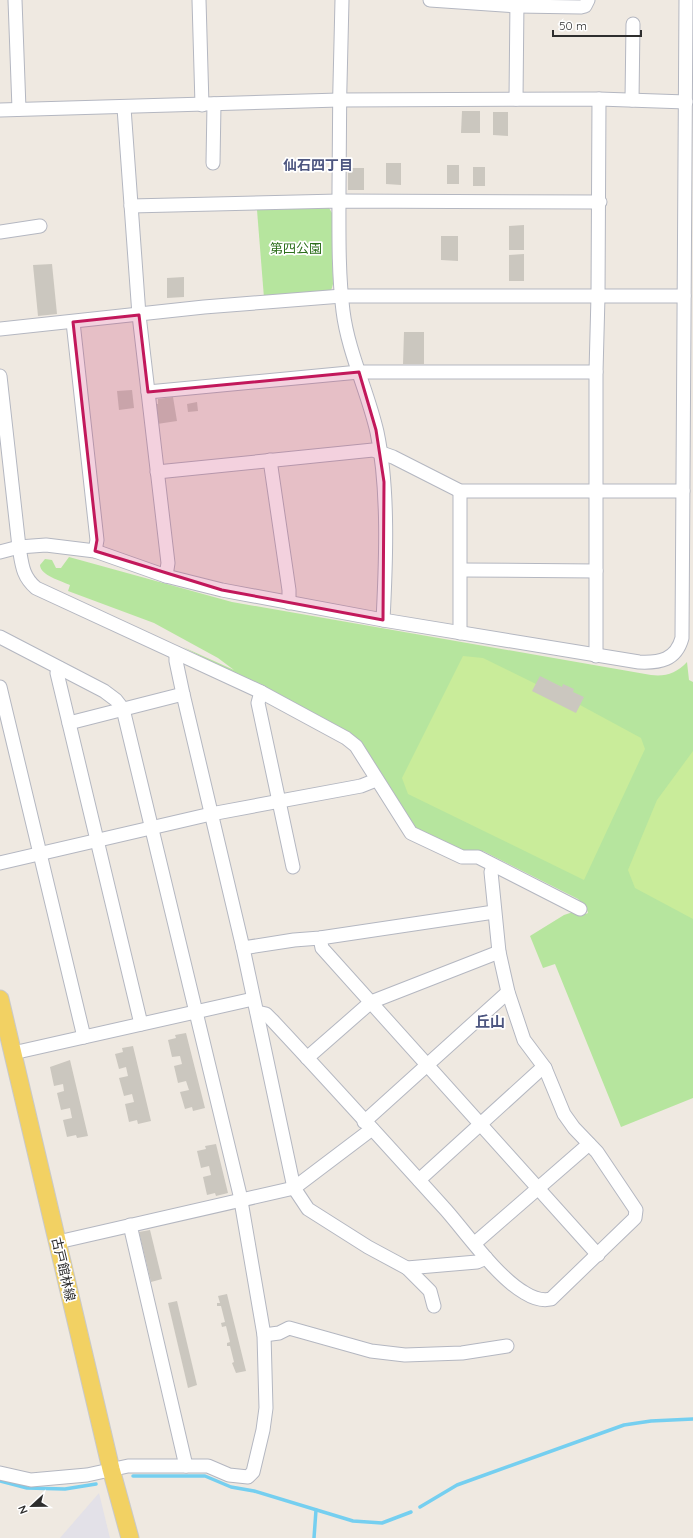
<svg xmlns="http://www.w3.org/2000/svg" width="693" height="1538" font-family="Quicksand,'Noto Sans JP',sans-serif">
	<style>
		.industrial { fill: #e3e1e8 }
		.green { fill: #b6e59e }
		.pitch { fill: #c9ec9a }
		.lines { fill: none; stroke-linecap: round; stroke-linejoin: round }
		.stream { stroke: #75cff0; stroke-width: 3.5 }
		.building { fill: #cbc7bf }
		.minor-casing { stroke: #b4b7c1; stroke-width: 15 }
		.major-casing { stroke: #c9c9c9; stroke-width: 19 }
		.minor { stroke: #fff; stroke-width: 13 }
		.major { stroke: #f2d163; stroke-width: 17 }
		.marked { fill: #c2185b; fill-opacity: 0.2; stroke: #c2185b; stroke-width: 3; stroke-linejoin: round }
		.labels { text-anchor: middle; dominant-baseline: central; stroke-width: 3.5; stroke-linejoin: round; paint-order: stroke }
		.park-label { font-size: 13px; fill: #2c6e1b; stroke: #fff }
		.street-label { font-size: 13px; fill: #2e2e2e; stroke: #fff }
		.neighbourhood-label { font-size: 14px; font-weight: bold; fill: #4d5680; stroke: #fff }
		.quarter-label { font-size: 15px; font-weight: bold; fill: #4d5680; stroke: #fff }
	</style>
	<rect width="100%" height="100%" fill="#efe9e1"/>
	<polygon class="industrial" points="99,1493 110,1538 60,1538"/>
	<g class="green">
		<polygon points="329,208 332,213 333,284 331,291 264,298 257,210"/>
		<path d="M69,557l163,45 419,73c14,2 26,-2 36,-13l2,18 4,2v416l-72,29 -66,-163 -12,4 -13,-32 34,-21 12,-4 4,5 8,-3 -2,-6 -8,-8 -95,-48h-19l-49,-22 -56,-88 -176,-94 51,23 -16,-12 -64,-35 -86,-32 2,-6c-9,-4 -30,-10 -30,-20l5,-6 7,1 4,8h5z"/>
	</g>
	<g class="pitch">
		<polygon points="463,656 483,658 536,684 533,691 576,712 580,705 641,738 645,749 584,880 408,794 402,778"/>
		<polygon points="693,751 693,919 635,888 628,870 657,800"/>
	</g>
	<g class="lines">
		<g class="stream">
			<polyline points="133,1476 205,1476 231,1487 254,1491 353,1521 382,1523 411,1512"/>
			<polyline points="0,1481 27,1488 65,1489 96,1484"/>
			<polyline points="420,1507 457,1485 624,1425 651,1421 693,1419"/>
			<polyline points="314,1538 316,1510"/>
		</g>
	</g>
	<g class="building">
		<polygon points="462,111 480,111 480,133 461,133"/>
		<polygon points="493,112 508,112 508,136 493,135"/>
		<polygon points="386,163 401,163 401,185 386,184"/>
		<rect x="447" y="165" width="12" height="19"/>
		<rect x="473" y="167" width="12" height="19"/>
		<rect x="348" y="168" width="16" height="22"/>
		<polygon points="524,225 524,250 509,250 509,226"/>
		<polygon points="441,236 458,236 458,261 441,260"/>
		<polygon points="524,254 524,281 509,281 509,255"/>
		<polygon points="52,264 57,314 38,316 33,265"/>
		<polygon points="184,277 184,297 167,298 167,278"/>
		<polygon points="404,332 424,332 424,364 403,364"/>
		<polygon points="132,390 134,408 119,410 117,391"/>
		<polygon points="173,397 177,421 157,424 154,404 158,404 158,399"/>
		<polygon points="197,402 198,411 188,412 187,404"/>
		<polygon points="540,676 562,687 563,684 574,689 573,692 584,697 576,713 532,691"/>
		<polygon points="186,1033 205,1108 193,1111 192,1107 185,1109 180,1092 189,1090 186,1081 178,1083 174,1066 182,1064 180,1056 172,1057 168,1040 176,1038 175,1035"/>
		<polygon points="133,1046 151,1121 138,1124 137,1120 129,1122 125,1104 134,1102 132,1094 124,1096 119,1078 128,1076 126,1067 119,1069 115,1054 123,1052 122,1048"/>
		<polygon points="70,1060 88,1136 77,1138 76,1135 67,1137 63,1120 72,1118 70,1108 61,1110 57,1093 64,1091 63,1084 54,1086 50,1067"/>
		<polygon points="216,1144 228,1193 216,1196 215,1193 207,1195 203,1177 211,1175 209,1166 201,1168 197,1151 206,1149 205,1146"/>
		<polygon points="150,1230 162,1279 151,1282 139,1232"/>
		<polygon points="227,1294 246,1371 236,1373 232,1363 234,1362 230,1346 227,1346 227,1343 230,1342 226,1326 222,1327 221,1323 225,1322 221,1306 217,1306 217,1303 220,1303 218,1296"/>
		<polygon points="177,1301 197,1385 188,1388 168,1303"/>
	</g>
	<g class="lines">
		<defs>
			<g id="minor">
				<polyline points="15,0 19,109"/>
				<polyline points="199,0 202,105"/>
				<path d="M342,0c-2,63 -3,126 -3,189 0,40 -1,82 4,122 5,41 25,81 34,121 12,57 9,130 6,188"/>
				<polyline points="430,0 517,6 581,7 585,6 588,0"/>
				<polyline points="516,99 517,0"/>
				<polyline points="632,100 633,24"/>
				<polyline points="124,108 139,315 168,563 166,576"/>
				<polyline points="0,110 339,100 599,99 686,102"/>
				<polyline points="213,163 214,104"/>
				<polyline points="131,206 339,201 600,202"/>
				<polyline points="0,232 40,226"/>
				<polyline points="73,322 97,540 95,551"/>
				<polyline points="0,329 204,307 342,296 684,296"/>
				<path d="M0,376l19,171c3,17 3,29 17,41l225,104 85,46 10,8 55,87 51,24h16l102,52"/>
				<polyline points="148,392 359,372 596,372"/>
				<polyline points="270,460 289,590 289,603"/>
				<polyline points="157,472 373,450 393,457 460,491 683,491"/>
				<path d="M0,552l19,-5 27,-2 49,6 71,25 56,14 161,30 256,42c21,1 37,-2 43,-24l4,-638"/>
				<polyline points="461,570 596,571"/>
				<polyline points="460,633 460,491"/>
				<polyline points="0,637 104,691 116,700 123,709 240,1195 264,1335 266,1408 263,1430 253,1472 248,1477 229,1475 208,1466 128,1466 87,1475 31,1480 0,1473"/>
				<polyline points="176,653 176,661 183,694 243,948 294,1188 308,1209 368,1247 407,1268 477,1262 486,1258"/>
				<polyline points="596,656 596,372 598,296 599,99"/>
				<polyline points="59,668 57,673 141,1024"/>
				<polyline points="0,687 84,1037"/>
				<polyline points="261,692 258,703 293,867"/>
				<polyline points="69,723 183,694"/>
				<polyline points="0,863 211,814 361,786 376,780"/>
				<polyline points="320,938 322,948 598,1255"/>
				<polyline points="243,948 294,940 320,938 494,912"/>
				<path d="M257,1012l9,2 6,6c59,63 117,127 174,190 21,24 52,68 79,83 8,5 17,8 26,6l84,-81 1,-8 -39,-58 -23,-24 -10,-14 -19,-46 -21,-28 -16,-48 -9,-40 -8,-80 2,-6"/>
				<polyline points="13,1053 253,999"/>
				<polyline points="307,1058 371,1002 499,952"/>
				<polyline points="364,1122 508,992"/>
				<polyline points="419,1180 541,1069 545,1068"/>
				<polyline points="130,1225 186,1466"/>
				<polyline points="58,1242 294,1188 372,1129"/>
				<polyline points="475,1243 589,1144"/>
				<polyline points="407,1268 430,1291 434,1306"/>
				<polyline points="264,1335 279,1333 289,1328 371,1351 405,1355 462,1353 507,1346"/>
			</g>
			<polyline id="major" points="0,999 111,1469 130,1538"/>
		</defs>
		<use href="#minor" class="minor-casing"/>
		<use href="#major" class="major-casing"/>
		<use href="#minor" class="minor"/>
		<use href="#major" class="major"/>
	</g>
	<path class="marked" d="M139,315l9,77 211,-20 17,58 8,52 -1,138 -161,-30 -127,-39 2,-11 -24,-218z"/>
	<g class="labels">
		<g class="park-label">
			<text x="296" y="248">第四公園</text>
		</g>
		<g class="street-label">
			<text transform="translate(64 1269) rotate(77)">古戸館林線</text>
		</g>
		<g class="neighbourhood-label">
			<text x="318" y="165">仙石四丁目</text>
		</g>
		<g class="quarter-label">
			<text x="490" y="1021">丘山</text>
		</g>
	</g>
	<g transform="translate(32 1506) rotate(248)" stroke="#ffffff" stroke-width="3" paint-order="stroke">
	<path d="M0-3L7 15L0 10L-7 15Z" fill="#2e2e2e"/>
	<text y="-6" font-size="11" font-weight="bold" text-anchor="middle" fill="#2e2e2e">N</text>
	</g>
	<path d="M553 30v6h88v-6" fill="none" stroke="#2e2e2e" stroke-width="2"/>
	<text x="559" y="30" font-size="12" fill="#2e2e2e" stroke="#ffffff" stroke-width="3" paint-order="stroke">50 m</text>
</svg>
